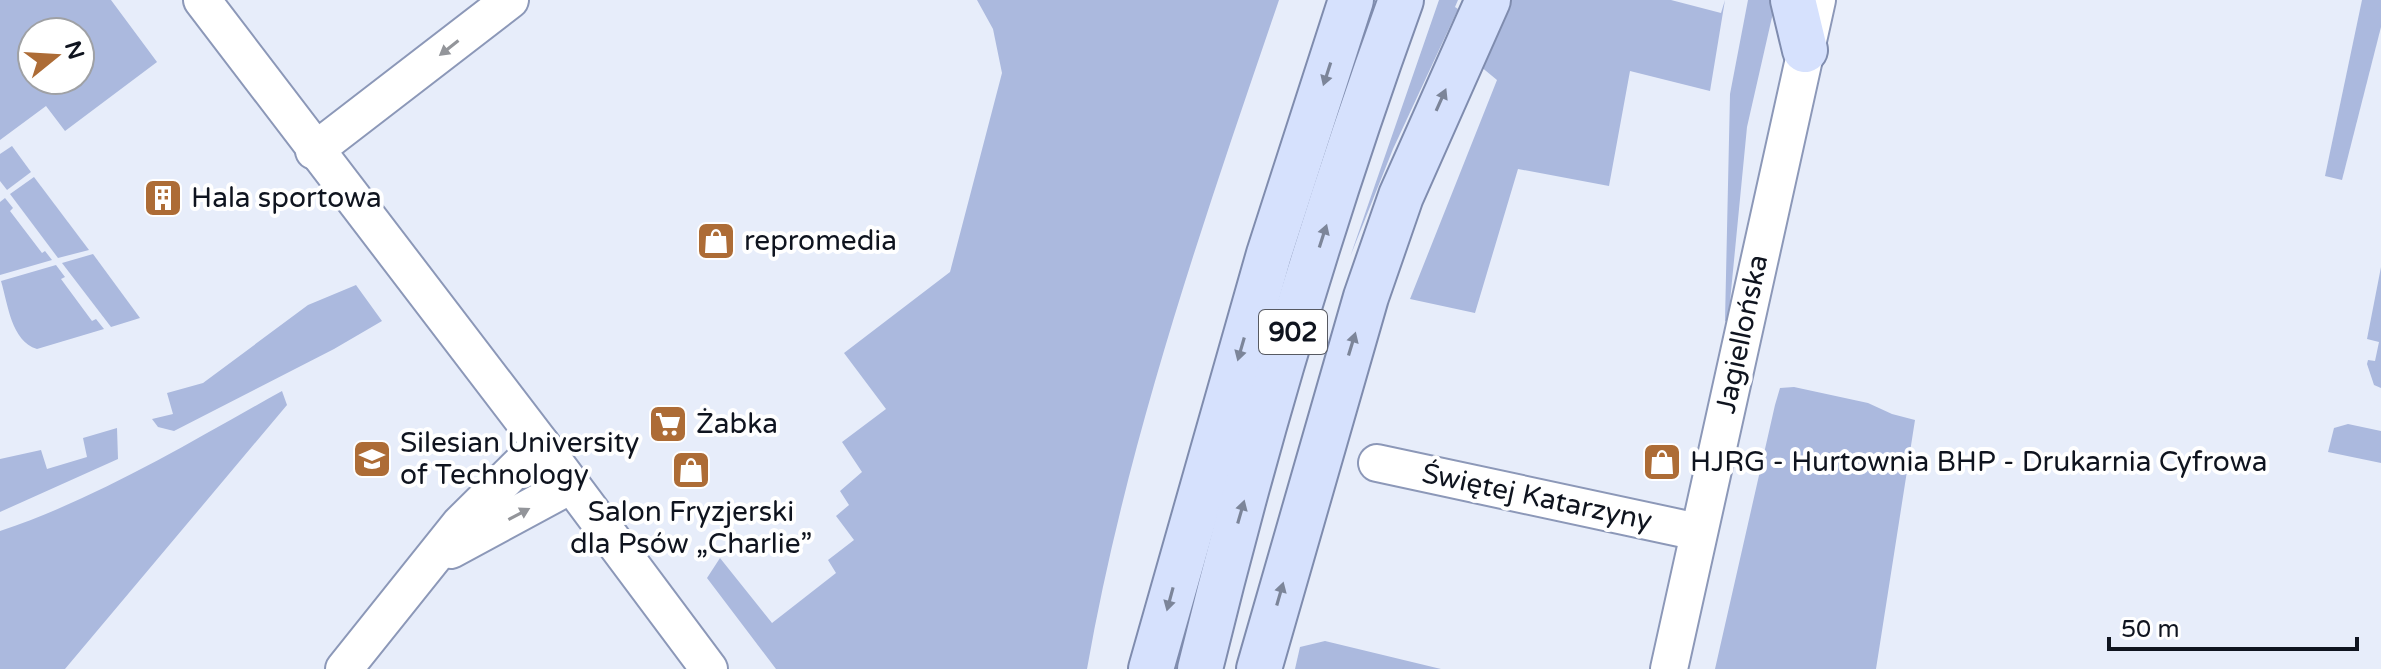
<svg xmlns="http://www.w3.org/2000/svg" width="2381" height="669" font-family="'Varela Round',sans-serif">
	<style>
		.green { fill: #abb9de; fill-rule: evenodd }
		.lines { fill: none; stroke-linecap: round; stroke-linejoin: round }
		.minor-casing { stroke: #8c98b8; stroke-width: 40 }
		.major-casing { stroke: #7f8cae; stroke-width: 48 }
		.minor { stroke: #fff; stroke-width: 36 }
		.major { stroke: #d6e1fd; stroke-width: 44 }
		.oneway { fill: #93959a }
		.oneway2 { fill: #7c8599 }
		.labels { text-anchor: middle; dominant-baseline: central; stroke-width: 8; stroke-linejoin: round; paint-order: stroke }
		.shield { fill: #fff; stroke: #575a62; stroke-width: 2 }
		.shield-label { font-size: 26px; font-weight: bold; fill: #0f141f }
		.poi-label { font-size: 28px; fill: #0f141f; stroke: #fff; text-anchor: start }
		.street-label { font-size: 28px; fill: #0f141f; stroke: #fff }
	</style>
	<rect width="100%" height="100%" fill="#e7edfa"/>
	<g class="green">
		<path d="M0,0h111l46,62 -92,69 -19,-25 -46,34zM32,32h48v48h-48z"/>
		<path d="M977,0h302c-75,219 -152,441 -192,669h-311l-69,-91 13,-20 52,65 64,-50 -8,-13 26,-20 -18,-24 13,-11 -9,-14 22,-19 -20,-30 44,-33 -42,-56 106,-81 52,-199 -9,-44z"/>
		<polygon points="1439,0 1458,0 1455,7 1458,9 1393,149 1350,257"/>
		<polygon points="1510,0 1671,0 1721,13 1725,0 1710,91 1630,71 1609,186 1518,169 1475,313 1410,299 1497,80 1480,66"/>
		<polygon points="1748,0 1775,0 1775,4 1747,127 1728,322 1725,321 1730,94"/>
		<polygon points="2362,0 2381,0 2381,27 2342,180 2325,176"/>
		<polygon points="12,146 31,172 7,190 0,181 0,154"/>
		<polygon points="34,177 89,250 58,258 10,194"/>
		<polygon points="5,198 13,208 10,211 42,253 45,251 52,260 0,275 0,202"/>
		<polygon points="93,254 140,318 111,327 62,263"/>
		<path d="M56,265l9,12 -4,2 31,42 4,-2 8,10 -67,20c-26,-8 -29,-45 -36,-68z"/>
		<polygon points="2381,267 2381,388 2374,385 2367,364 2368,360 2375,361 2379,342 2367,339"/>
		<polygon points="356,285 382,321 334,349 174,431 158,427 152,419 173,414 167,393 203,383 308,305"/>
		<polygon points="1794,387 1868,403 1892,414 1915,420 1876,669 1715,669 1775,405 1780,388"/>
		<path d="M282,391l5,14 -222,264h-65v-138c99,-33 190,-89 282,-140z"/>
		<polygon points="2348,424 2381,431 2381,463 2328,452 2334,428"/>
		<polygon points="117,428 118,459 0,512 0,459 41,450 47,469 87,457 83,438"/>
		<polygon points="1325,641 1441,669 1295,669 1300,647"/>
	</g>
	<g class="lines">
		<defs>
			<g id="minor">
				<polyline points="202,0 541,444 709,669"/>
				<polyline points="314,151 510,0"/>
				<polyline points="1377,463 1698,532"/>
				<polyline points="451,550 571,485"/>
				<polyline points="344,669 460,524 541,444"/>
				<polyline points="1669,669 1817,0"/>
			</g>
			<g id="major">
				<polyline points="1793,0 1805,50"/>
				<polyline points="1151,669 1269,254 1351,0"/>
				<path d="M1200,669c55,-225 122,-451 201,-669"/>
				<polyline points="1259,669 1366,297 1401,196 1488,0"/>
			</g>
		</defs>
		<use href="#minor" class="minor-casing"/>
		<use href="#major" class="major-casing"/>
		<use href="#minor" class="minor"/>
		<use href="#major" class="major"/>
	</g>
	<defs><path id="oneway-solid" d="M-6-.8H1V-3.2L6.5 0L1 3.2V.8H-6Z" transform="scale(2)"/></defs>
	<g class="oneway">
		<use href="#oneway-solid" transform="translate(449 48) rotate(142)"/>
		<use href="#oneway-solid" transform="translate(519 514) rotate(-28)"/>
	</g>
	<g class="oneway2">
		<use href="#oneway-solid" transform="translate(1327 74) rotate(108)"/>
		<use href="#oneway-solid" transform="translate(1441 100) rotate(-66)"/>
		<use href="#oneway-solid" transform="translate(1323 236) rotate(-72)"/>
		<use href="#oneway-solid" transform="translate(1352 344) rotate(-73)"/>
		<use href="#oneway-solid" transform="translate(1241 349) rotate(106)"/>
		<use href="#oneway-solid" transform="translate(1241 512) rotate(-74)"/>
		<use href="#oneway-solid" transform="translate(1280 594) rotate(-74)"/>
		<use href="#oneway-solid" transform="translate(1170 599) rotate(105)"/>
	</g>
	<defs>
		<symbol id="building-square" viewBox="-11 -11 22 22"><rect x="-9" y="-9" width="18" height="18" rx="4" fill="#ad6c36" stroke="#fff"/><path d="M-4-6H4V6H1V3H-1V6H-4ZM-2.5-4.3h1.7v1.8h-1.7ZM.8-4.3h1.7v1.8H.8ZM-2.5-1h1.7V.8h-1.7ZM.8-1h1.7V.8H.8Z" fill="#fff"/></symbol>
		<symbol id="shop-square" viewBox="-11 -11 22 22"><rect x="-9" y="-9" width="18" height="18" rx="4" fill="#ad6c36" stroke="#fff"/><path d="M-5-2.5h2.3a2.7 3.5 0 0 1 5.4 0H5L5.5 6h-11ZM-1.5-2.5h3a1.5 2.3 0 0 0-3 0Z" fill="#fff"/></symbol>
		<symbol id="supermarket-square" viewBox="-11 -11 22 22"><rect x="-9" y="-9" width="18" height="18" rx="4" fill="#ad6c36" stroke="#fff"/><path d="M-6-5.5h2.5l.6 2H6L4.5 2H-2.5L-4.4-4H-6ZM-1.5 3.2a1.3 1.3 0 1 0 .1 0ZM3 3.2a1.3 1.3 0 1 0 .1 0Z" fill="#fff"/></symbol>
		<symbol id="university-square" viewBox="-11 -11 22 22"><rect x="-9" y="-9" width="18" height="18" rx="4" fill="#ad6c36" stroke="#fff"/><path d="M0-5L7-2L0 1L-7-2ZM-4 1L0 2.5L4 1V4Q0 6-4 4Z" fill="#fff"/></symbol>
	</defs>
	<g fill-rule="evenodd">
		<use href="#building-square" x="141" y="176" width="44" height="44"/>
		<use href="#shop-square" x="694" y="219" width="44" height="44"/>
		<use href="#supermarket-square" x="646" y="402" width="44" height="44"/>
		<use href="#university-square" x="350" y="437" width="44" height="44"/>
		<use href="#shop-square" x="1640" y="440" width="44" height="44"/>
		<use href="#shop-square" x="669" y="448" width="44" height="44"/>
	</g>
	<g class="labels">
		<rect class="shield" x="1259" y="310" width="68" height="44" rx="6"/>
		<g class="shield-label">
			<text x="1293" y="332">902</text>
		</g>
		<g class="poi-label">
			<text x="191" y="198">Hala sportowa</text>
			<text x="744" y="241">repromedia</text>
			<text x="696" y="424">Żabka</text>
			<text x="400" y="443">Silesian University<tspan x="400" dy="32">of Technology</tspan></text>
			<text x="1690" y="462">HJRG - Hurtownia BHP - Drukarnia Cyfrowa</text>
			<text x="691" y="512" text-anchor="middle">Salon Fryzjerski<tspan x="691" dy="32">dla Psów „Charlie”</tspan></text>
		</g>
		<g class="street-label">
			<text transform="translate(1742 334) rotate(-78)">Jagiellońska</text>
			<text transform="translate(1537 497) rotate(12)">Świętej Katarzyny</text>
		</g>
	</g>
	<g transform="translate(56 56) rotate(72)"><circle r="38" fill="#ffffff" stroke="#9fa1a5" stroke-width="2"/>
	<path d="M0-6L14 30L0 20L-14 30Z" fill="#ad6c36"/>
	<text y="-12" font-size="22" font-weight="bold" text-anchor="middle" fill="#0f141f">N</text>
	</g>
	<path d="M2109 637v12h248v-12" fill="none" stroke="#0f141f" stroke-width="4"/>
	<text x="2121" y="637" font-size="24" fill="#0f141f" stroke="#ffffff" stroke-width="6" paint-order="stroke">50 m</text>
</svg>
